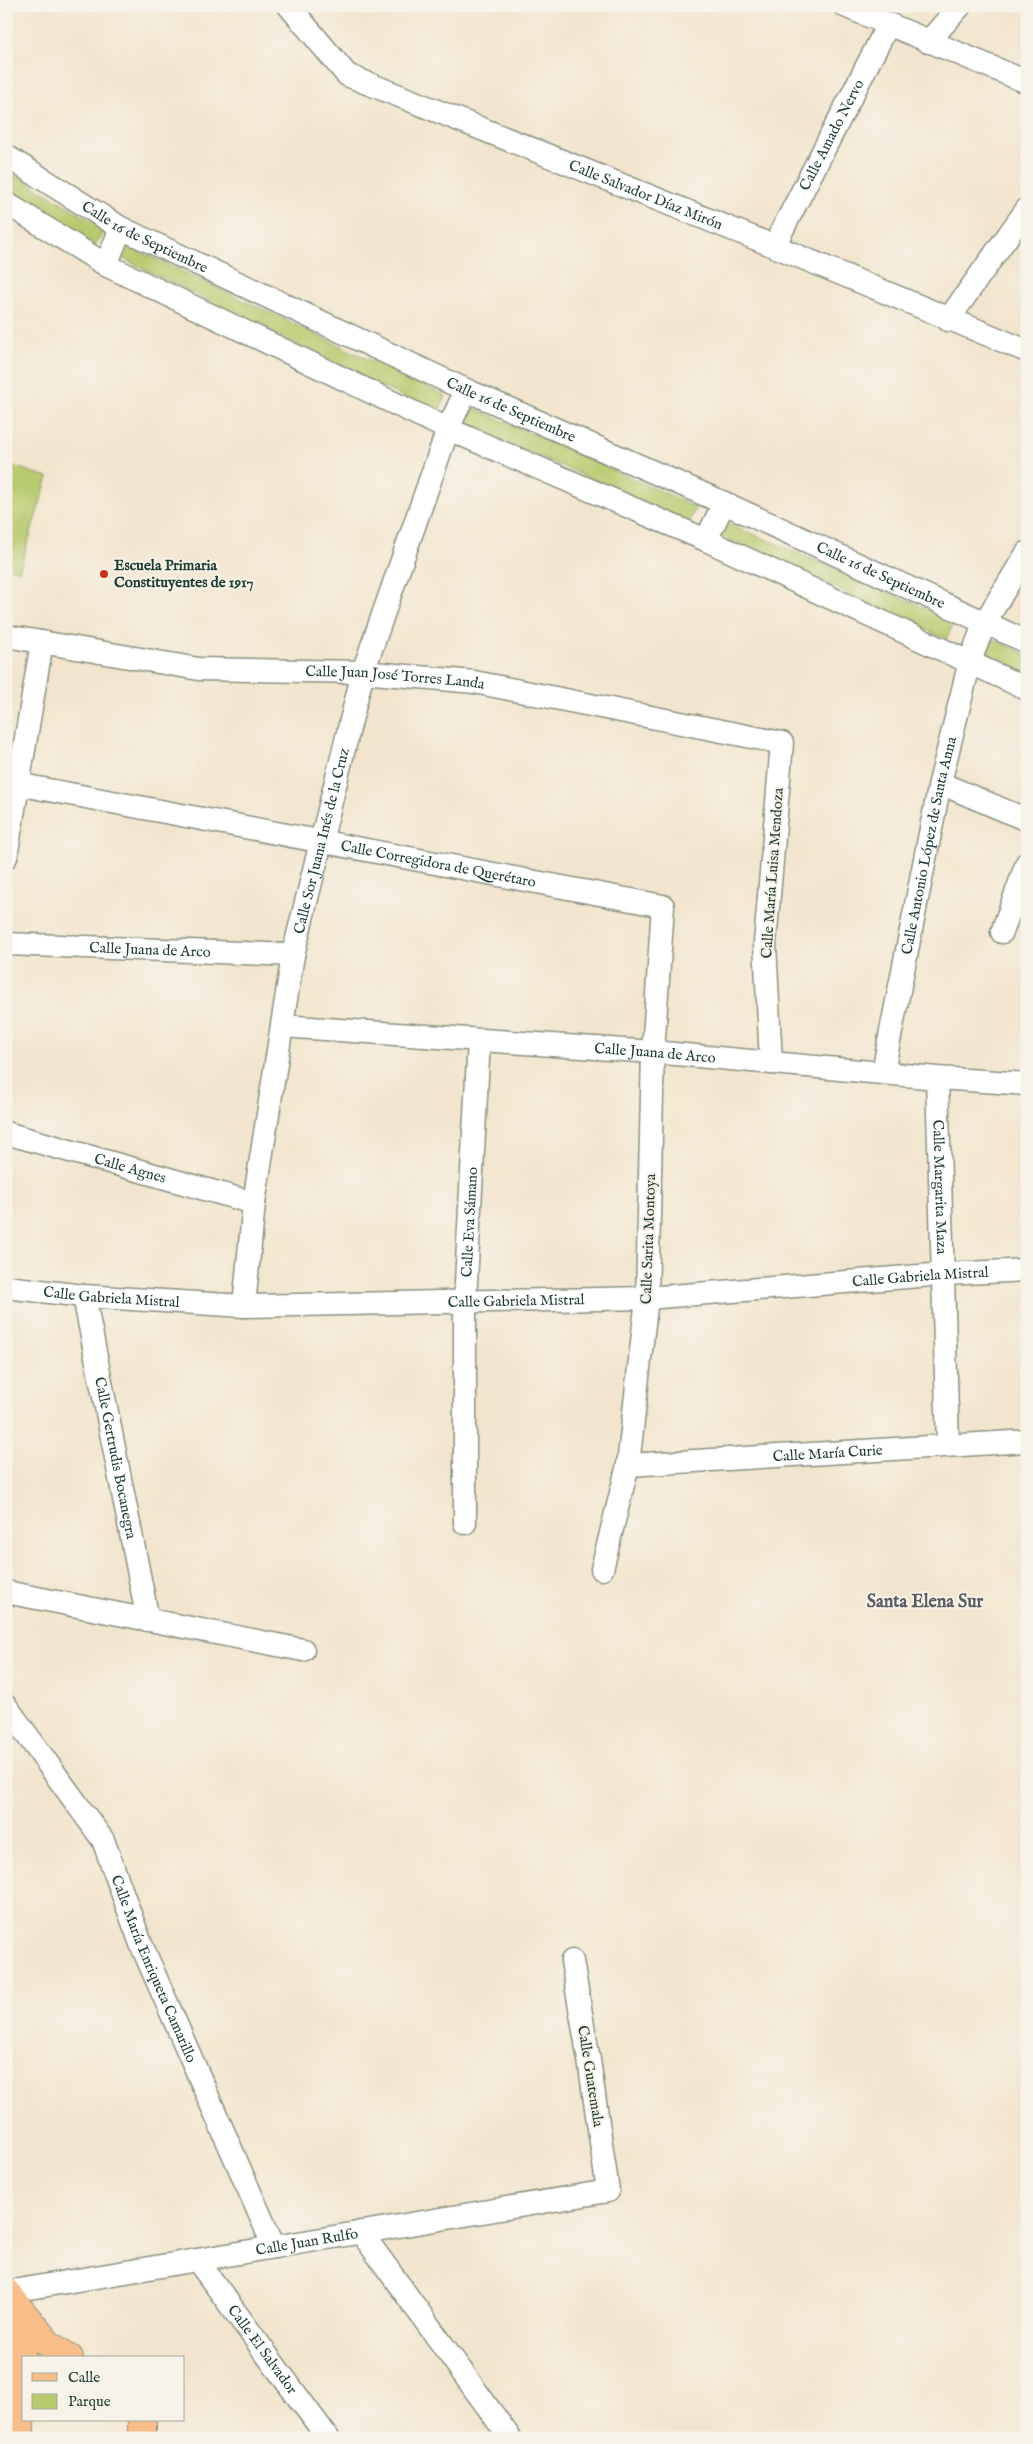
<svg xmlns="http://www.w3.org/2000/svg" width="1033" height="2444" viewBox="0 0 1033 2444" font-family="'IM FELL English',serif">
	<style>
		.green { fill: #b8ca6e; stroke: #6c8451 }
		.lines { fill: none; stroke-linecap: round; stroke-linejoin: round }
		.minor-casing { stroke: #899180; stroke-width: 25 }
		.major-casing { stroke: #899180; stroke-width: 30 }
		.minor { stroke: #fff; stroke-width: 22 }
		.major { stroke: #f8bd89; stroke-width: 28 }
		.poi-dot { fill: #c8321e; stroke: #f7f3e8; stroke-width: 2 }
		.labels { text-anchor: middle; stroke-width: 4; stroke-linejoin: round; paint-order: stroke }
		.street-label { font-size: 15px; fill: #1f3d34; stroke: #f7f3e8 }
		.poi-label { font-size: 15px; font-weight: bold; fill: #1f3d34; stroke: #f7f3e8; text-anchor: start }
		.quarter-label { font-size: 18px; font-weight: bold; fill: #5a5c62; stroke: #f7f3e8 }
	</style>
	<rect width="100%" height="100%" fill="#f7f3e8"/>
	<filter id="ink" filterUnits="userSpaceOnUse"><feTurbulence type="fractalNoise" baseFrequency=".02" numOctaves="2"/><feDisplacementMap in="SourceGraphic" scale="10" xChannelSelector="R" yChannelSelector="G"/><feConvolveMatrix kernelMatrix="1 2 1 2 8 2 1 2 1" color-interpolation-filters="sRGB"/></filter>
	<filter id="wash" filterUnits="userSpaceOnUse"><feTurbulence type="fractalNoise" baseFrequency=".0096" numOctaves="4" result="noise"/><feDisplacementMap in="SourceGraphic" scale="20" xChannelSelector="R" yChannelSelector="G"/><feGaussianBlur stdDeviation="1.12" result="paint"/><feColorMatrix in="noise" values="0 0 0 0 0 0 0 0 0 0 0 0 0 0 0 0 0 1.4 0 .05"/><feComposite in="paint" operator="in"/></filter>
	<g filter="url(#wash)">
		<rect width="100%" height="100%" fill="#f3e5cd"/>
		<g class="green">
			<path d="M 6,169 L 105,229 L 95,246 L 6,193 Z"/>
			<path d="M 126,245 L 446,396 L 437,414 L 120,257 Z"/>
			<path d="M 467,405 L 696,507 L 689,522 L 461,422 Z"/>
			<path d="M 6,464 L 48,477 L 19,571 L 6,567 Z"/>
			<path d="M 723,521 L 955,621 L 946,639 L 717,534 Z"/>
			<path d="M 994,639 L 1027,655 L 1027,673 L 985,653 Z"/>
		</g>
	</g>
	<g filter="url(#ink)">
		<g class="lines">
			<g class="minor-casing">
				<g id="minor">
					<path id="s1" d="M 289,6 L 347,75 L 774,246 L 1027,351"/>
					<path d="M 845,6 L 1027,82"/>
					<path d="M 928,42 L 960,6"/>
					<path id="s2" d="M 6,156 L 121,228 L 466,390 L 724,503 L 1027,642"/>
					<path d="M 6,203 L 106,265 L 448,429 L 706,540 L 1027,689"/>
					<path id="s3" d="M 774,246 L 888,25"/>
					<path d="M 106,265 L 121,228"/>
					<path d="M 948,320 L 1027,209"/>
					<path d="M 706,540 L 724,503"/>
					<path id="s4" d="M 6,636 L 199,669 L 363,672 L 474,682 L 782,743 L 765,943 L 771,1063"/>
					<path id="s5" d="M 6,782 L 663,906 L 653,1052 L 647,1298 L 628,1465 L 602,1569"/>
					<path d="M 940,783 L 1027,820"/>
					<path d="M 6,857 L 42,642"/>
					<path d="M 1002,932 L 1027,863"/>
					<path id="s6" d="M 6,944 L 293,955"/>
					<path id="s7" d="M 282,1026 L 653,1052 L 937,1078 L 1027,1084"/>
					<path id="s8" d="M 883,1072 L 940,783 L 970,661 L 985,622 L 1027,553"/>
					<path id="s9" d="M 937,1078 L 948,1445"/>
					<path id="s10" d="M 6,1133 L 254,1203"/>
					<path id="s11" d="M 6,1287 L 84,1296 L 244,1306 L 647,1298 L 944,1274 L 1027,1270"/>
					<path id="s12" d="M 84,1296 L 148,1620"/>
					<path id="s13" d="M 244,1306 L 254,1203 L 293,955 L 363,672 L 448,429 L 466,390"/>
					<path id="s14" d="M 628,1465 L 1027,1441"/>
					<path id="s15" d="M 465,1523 L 465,1301 L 479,1040"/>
					<path d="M 6,1592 L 303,1650"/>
					<path id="s16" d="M 6,1706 L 103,1840 L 141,1944 L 274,2247"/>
					<path d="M 361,2232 L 510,2438"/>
					<path id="s17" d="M 197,2260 L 328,2438"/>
					<path id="s18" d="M 6,2292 L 608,2191 L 589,2060 L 572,1961"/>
				</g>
			</g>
			<g class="major-casing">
				<g id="major">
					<path d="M 6,2293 L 49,2345 L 69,2358"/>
					<path d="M 6,2331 C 10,2337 17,2344 20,2350 C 29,2372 18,2413 20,2438"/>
					<path d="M 142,2438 L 142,2420"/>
				</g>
			</g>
			<use href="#minor" class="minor"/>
			<use href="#major" class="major"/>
		</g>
	</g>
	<circle class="poi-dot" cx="104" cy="574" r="5"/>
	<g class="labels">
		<g class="street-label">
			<text dy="5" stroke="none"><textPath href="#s3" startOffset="125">Calle Amado Nervo</textPath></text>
			<text dy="5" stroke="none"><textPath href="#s1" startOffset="412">Calle Salvador Díaz Mirón</textPath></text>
			<text dy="5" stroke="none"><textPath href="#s2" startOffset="161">Calle 16 de Septiembre</textPath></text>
			<text dy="5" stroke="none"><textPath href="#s2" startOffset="566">Calle 16 de Septiembre</textPath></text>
			<text dy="5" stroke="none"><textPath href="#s2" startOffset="971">Calle 16 de Septiembre</textPath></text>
			<text dy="5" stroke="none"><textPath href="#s4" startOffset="392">Calle Juan José Torres Landa</textPath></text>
			<text dy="5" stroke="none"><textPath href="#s13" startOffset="472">Calle Sor Juana Inés de la Cruz</textPath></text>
			<text dy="5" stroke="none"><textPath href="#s8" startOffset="231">Calle Antonio López de Santa Anna</textPath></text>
			<text dy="5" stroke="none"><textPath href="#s5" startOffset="440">Calle Corregidora de Querétaro</textPath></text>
			<text transform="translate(772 873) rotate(-86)" y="5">Calle María Luisa Mendoza</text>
			<text dy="5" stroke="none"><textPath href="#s6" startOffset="144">Calle Juana de Arco</textPath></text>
			<text dy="5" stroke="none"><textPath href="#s7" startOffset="374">Calle Juana de Arco</textPath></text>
			<text dy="5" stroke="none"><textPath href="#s10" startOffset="129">Calle Agnes</textPath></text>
			<text dy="5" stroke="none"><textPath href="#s9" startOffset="109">Calle Margarita Maza</textPath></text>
			<text dy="5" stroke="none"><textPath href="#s15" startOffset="301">Calle Eva Sámano</textPath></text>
			<text transform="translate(648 1239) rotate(-88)" y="5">Calle Sarita Montoya</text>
			<text dy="5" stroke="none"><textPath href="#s11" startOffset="916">Calle Gabriela Mistral</textPath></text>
			<text dy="5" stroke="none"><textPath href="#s11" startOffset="106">Calle Gabriela Mistral</textPath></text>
			<text dy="5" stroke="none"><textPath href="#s11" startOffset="511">Calle Gabriela Mistral</textPath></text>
			<text dy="5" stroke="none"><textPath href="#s14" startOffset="200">Calle María Curie</textPath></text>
			<text dy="5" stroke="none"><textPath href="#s12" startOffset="165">Calle Gertrudis Bocanegra</textPath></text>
			<text dy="5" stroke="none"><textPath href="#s16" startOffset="304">Calle María Enriqueta Camarillo</textPath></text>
			<text transform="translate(591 2076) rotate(81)" y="5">Calle Guatemala</text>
			<text dy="5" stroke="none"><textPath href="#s18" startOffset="305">Calle Juan Rulfo</textPath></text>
			<text dy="5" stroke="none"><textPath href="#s17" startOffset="111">Calle El Salvador</textPath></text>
		</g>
		<g class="poi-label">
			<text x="114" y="570">Escuela Primaria<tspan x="114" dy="17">Constituyentes de 1917</tspan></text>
		</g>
		<g class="quarter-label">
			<text x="925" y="1607">Santa Elena Sur</text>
		</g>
	</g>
	<rect width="1033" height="2444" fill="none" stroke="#f7f3e8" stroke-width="25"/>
	<rect x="22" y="2356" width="162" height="65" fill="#f7f3e8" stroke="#a1aaa0"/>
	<rect x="32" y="2373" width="25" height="8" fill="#f8bd89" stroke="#a1aaa0"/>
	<text x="68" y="2382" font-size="15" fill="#1f3d34">Calle</text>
	<rect x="32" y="2394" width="25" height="15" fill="#b8ca6e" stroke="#a1aaa0"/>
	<text x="68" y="2406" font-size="15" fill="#1f3d34">Parque</text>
</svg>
